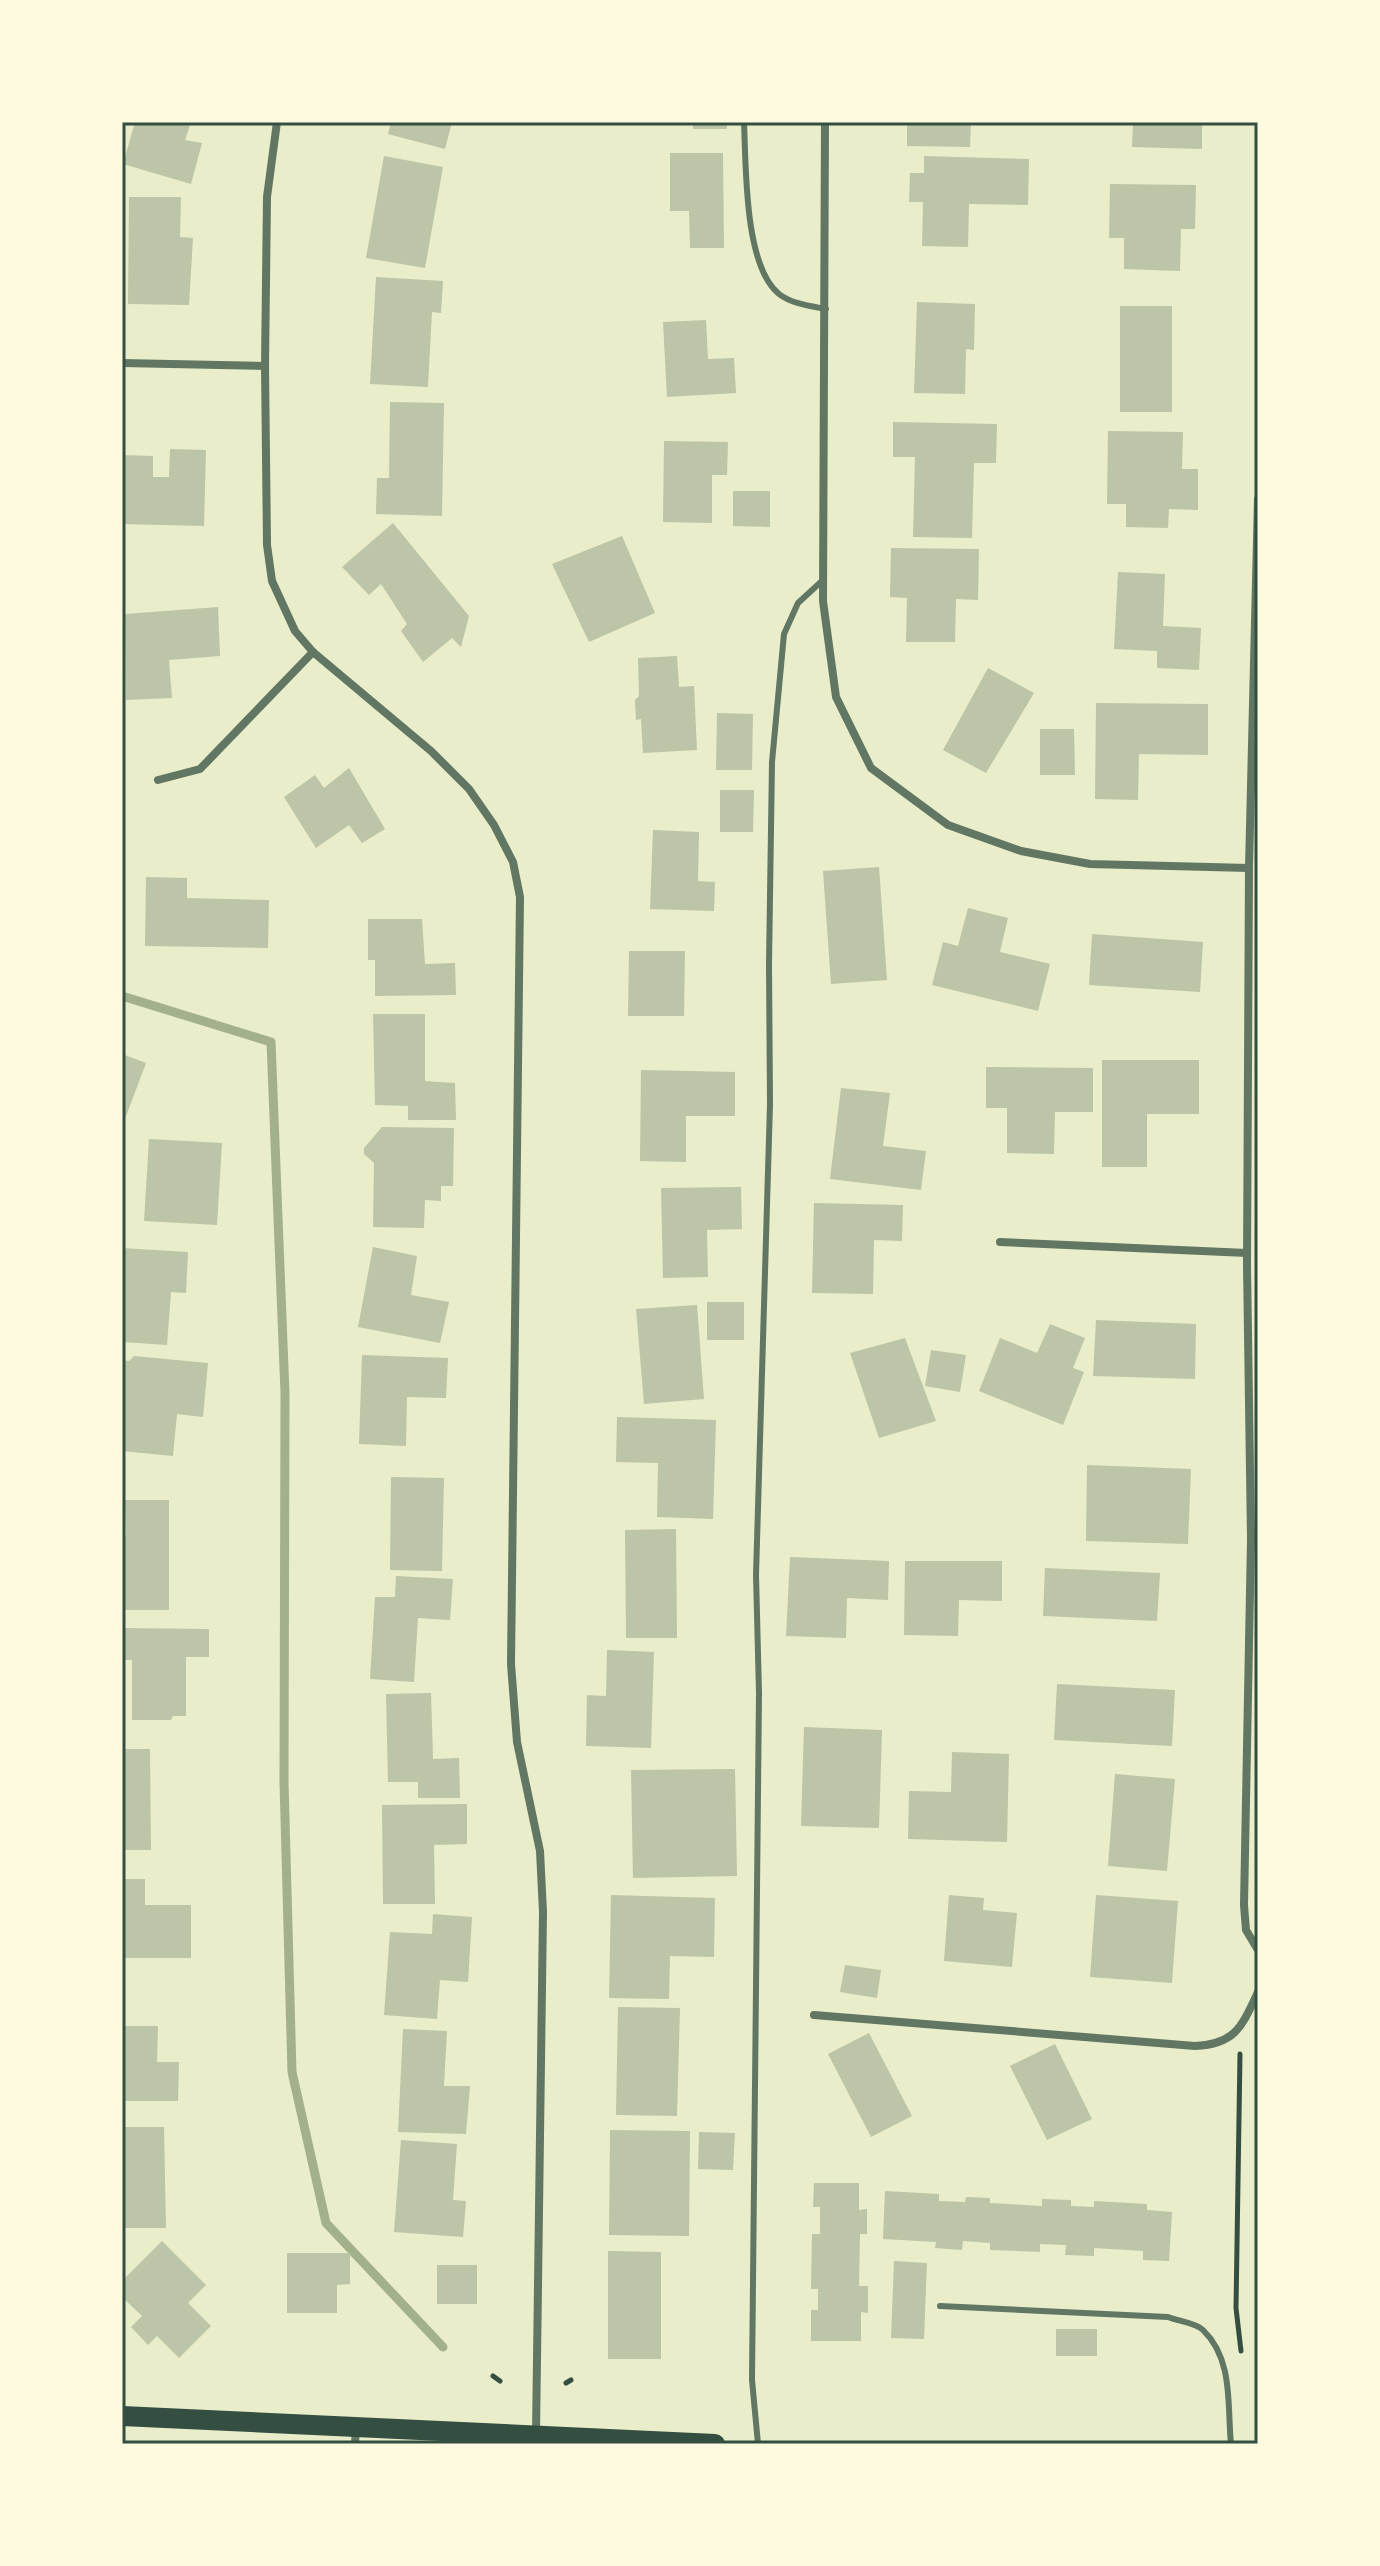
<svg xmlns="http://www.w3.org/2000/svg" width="1380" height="2566" viewBox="0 0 1380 2566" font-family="Poppins,sans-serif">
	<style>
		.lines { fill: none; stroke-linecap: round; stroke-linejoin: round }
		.stream { stroke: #a3b18a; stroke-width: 9 }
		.building { fill: #bcc5a7 }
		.path { stroke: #344e41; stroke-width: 5 }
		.service { stroke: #617663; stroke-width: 6 }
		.minor { stroke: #617663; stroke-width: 8 }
		.primary { stroke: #344e41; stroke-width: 20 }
		.neatline { fill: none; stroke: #344e41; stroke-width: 3 }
	</style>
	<rect width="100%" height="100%" fill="#e9edc9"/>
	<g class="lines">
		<path class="stream" d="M 122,996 L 271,1042 L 285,1393 L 284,1782 L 292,2072 L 326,2223 L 443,2347"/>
	</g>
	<g class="building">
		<path d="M 135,122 L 191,122 L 185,140 L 202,143 L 191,184 L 123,164 Z"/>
		<path d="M 391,122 L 452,122 L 445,149 L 388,134 Z"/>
		<rect x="693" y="122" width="34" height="7"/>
		<path d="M 907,122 L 971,122 L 970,147 L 907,146 Z"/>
		<path d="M 1133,122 L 1202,122 L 1202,149 L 1132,147 Z"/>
		<path d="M 670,153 L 723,153 L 724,248 L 690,248 L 689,211 L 670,211 Z"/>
		<path d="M 384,156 L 443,167 L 425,268 L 366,258 Z"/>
		<path d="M 924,156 L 1029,159 L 1028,205 L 969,204 L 968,247 L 922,246 L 923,202 L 909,202 L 910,173 L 924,173 Z"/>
		<path d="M 1110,184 L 1196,185 L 1195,229 L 1181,229 L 1180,271 L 1124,269 L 1124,238 L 1109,238 Z"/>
		<path d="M 129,197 L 181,197 L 180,237 L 193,238 L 189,305 L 128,304 Z"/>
		<path d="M 376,277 L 443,281 L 441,313 L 432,312 L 428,387 L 370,384 Z"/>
		<path d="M 917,302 L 975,304 L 974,350 L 966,349 L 965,394 L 914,393 Z"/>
		<rect x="1120" y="306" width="52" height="106"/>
		<path d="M 706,320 L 708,359 L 734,358 L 736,393 L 667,397 L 663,322 Z"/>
		<path d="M 390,402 L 444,403 L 442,516 L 376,514 L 377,478 L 389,478 Z"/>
		<path d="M 893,422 L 997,424 L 996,463 L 974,463 L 972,538 L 913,537 L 915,457 L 893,457 Z"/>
		<path d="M 1108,431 L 1183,432 L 1182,469 L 1198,469 L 1198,510 L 1169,509 L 1168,528 L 1126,527 L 1126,504 L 1107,504 Z"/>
		<path d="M 664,441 L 728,442 L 727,475 L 712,475 L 712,523 L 663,522 Z"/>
		<path d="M 170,449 L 206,450 L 204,526 L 122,524 L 122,455 L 153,456 L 153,477 L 169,477 Z"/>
		<path d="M 733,491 L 770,491 L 770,527 L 733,526 Z"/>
		<path d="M 393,523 L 469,616 L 461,647 L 452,638 L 423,662 L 401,631 L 407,624 L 381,584 L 369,595 L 342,567 Z"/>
		<path d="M 622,536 L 655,613 L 589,642 L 552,564 Z"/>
		<path d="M 891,548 L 979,549 L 978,600 L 956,599 L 955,642 L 906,642 L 907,598 L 890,597 Z"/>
		<path d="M 1118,572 L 1165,574 L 1163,626 L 1201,628 L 1199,670 L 1157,668 L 1157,651 L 1114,649 Z"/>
		<path d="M 218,607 L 220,656 L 169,660 L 172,698 L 126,700 L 125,614 Z"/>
		<path d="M 677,656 L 679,687 L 694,686 L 697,750 L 643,753 L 641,719 L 636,720 L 635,700 L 639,696 L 638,658 Z"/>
		<path d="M 988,668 L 1034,693 L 986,773 L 943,750 Z"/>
		<path d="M 1096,703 L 1208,704 L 1208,755 L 1139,754 L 1138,800 L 1095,799 Z"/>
		<path d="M 717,713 L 753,714 L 752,770 L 716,770 Z"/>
		<path d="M 1040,729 L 1074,729 L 1075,775 L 1040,775 Z"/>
		<path d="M 349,768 L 385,829 L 362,843 L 349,825 L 316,848 L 284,797 L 315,775 L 324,788 Z"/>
		<path d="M 720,790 L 754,790 L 753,832 L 720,832 Z"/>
		<path d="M 653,830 L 699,832 L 698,881 L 715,882 L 714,911 L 650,909 Z"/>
		<path d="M 879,867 L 887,980 L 831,984 L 823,871 Z"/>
		<path d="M 146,877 L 187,878 L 187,898 L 269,900 L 268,948 L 145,946 Z"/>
		<path d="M 968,908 L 1008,918 L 1000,952 L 1050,964 L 1038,1011 L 932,985 L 943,942 L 958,946 Z"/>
		<path d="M 368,919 L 422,919 L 425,964 L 455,963 L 456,995 L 375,996 L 375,960 L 368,960 Z"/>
		<path d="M 1092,934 L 1203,942 L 1200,992 L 1089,985 Z"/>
		<path d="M 629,951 L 685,951 L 684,1016 L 628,1016 Z"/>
		<path d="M 373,1014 L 425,1014 L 425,1081 L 455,1083 L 456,1120 L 408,1120 L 408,1106 L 375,1105 Z"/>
		<path d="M 122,1054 L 146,1063 L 125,1119 L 122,1118 Z"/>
		<path d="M 1102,1060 L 1199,1060 L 1199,1114 L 1147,1114 L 1147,1167 L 1102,1167 Z"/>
		<path d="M 986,1067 L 1093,1068 L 1093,1112 L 1055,1112 L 1054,1154 L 1007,1153 L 1007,1108 L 986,1108 Z"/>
		<path d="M 641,1070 L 735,1072 L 735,1116 L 686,1116 L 686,1162 L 640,1161 Z"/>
		<path d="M 841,1088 L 890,1093 L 883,1146 L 926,1151 L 921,1190 L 830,1179 Z"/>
		<path d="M 382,1127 L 454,1128 L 453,1186 L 441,1186 L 441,1201 L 425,1200 L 424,1228 L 373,1227 L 374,1163 L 364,1154 L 364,1148 Z"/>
		<path d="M 149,1139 L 222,1143 L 217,1225 L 144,1221 Z"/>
		<path d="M 741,1187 L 742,1229 L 707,1230 L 708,1277 L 663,1278 L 661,1188 Z"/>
		<path d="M 814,1203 L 903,1205 L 902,1241 L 874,1240 L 873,1294 L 812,1293 Z"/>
		<path d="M 373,1247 L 417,1256 L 411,1295 L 449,1302 L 440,1343 L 358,1327 Z"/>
		<path d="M 122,1248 L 188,1252 L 186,1293 L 171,1292 L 167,1345 L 122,1342 Z"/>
		<rect x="707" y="1302" width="37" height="38"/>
		<path d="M 697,1305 L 704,1399 L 644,1404 L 636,1309 Z"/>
		<path d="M 1096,1320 L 1196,1324 L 1195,1379 L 1093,1376 Z"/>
		<path d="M 1050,1324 L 1085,1338 L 1073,1368 L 1084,1372 L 1063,1425 L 979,1391 L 1000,1338 L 1037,1353 Z"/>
		<path d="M 905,1338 L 936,1421 L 879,1438 L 850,1353 Z"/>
		<path d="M 931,1350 L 966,1355 L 960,1392 L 925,1386 Z"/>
		<path d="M 362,1355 L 448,1358 L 446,1398 L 407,1397 L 406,1446 L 359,1444 Z"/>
		<path d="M 134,1356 L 208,1363 L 203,1417 L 177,1414 L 173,1456 L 122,1451 L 122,1360 L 129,1361 Z"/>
		<path d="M 617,1417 L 716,1420 L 713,1519 L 657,1517 L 658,1463 L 616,1462 Z"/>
		<path d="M 1087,1465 L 1191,1469 L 1188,1544 L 1086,1541 Z"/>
		<path d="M 391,1477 L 444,1478 L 442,1571 L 390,1570 Z"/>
		<path d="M 125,1500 L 169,1500 L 169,1610 L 122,1610 L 122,1536 L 126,1536 Z"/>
		<path d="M 676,1529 L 677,1638 L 626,1638 L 625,1530 Z"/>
		<path d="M 790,1557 L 889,1561 L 888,1600 L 847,1598 L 846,1638 L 786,1636 Z"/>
		<path d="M 905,1561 L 1002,1561 L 1002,1601 L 959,1600 L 958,1636 L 904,1635 Z"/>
		<path d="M 1045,1568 L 1160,1573 L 1157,1621 L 1043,1616 Z"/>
		<path d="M 396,1576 L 453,1579 L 450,1620 L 418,1618 L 414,1682 L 370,1679 L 375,1597 L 395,1597 Z"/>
		<path d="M 122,1628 L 209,1629 L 209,1657 L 186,1657 L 186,1716 L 173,1716 L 171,1720 L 132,1720 L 132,1660 L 122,1660 Z"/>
		<path d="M 607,1650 L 654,1652 L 651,1748 L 586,1746 L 587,1695 L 606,1696 Z"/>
		<path d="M 1057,1684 L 1175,1690 L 1172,1746 L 1054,1740 Z"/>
		<path d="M 431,1693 L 433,1759 L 459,1758 L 460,1798 L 418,1798 L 418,1782 L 388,1782 L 386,1694 Z"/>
		<path d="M 804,1727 L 882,1730 L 879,1828 L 801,1826 Z"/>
		<path d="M 122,1749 L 150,1749 L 151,1850 L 122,1850 Z"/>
		<path d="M 952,1752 L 1009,1754 L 1007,1842 L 908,1839 L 909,1791 L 951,1792 Z"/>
		<path d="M 735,1769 L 737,1876 L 633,1878 L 631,1770 Z"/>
		<path d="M 1115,1774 L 1175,1779 L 1167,1871 L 1108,1866 Z"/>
		<path d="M 467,1804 L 467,1844 L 434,1845 L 435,1904 L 383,1904 L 382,1805 Z"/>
		<path d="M 122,1879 L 145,1879 L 145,1905 L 191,1905 L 191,1958 L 122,1958 Z"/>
		<path d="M 611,1895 L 715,1898 L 714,1957 L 670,1956 L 669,1999 L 609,1998 Z"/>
		<path d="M 949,1895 L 984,1898 L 983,1910 L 1017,1913 L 1012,1967 L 944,1961 Z"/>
		<path d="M 1096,1895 L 1178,1901 L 1172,1983 L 1090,1977 Z"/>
		<path d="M 433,1914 L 472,1917 L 468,1982 L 440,1980 L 437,2019 L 384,2015 L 390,1932 L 432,1934 Z"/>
		<path d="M 845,1965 L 881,1970 L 877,1998 L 840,1992 Z"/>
		<path d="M 618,2007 L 680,2008 L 677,2116 L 616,2115 Z"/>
		<path d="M 122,2026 L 158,2026 L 157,2062 L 179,2062 L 178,2101 L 122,2101 Z"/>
		<path d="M 403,2029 L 447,2031 L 444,2086 L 470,2086 L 466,2134 L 398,2132 Z"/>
		<path d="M 869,2033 L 912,2116 L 871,2137 L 828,2054 Z"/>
		<path d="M 1055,2044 L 1092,2119 L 1047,2140 L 1010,2066 Z"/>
		<path d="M 122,2127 L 164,2127 L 166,2228 L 122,2228 Z"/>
		<path d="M 610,2130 L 690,2131 L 689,2236 L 609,2235 Z"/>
		<path d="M 699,2132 L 735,2133 L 733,2170 L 698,2169 Z"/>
		<path d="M 401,2140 L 457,2144 L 453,2200 L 466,2201 L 463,2237 L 394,2232 Z"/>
		<path d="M 814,2183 L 859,2183 L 859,2210 L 867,2209 L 867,2234 L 860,2234 L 859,2286 L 868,2286 L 868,2313 L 861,2312 L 861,2341 L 811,2341 L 811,2310 L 818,2310 L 818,2289 L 811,2289 L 812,2234 L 820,2234 L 820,2207 L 813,2207 Z"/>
		<path d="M 885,2191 L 939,2194 L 939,2201 L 965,2202 L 966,2197 L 990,2198 L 990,2203 L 1042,2206 L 1042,2199 L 1071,2200 L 1071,2206 L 1094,2207 L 1094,2201 L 1147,2204 L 1147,2210 L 1172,2212 L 1169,2261 L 1143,2260 L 1143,2251 L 1094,2248 L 1094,2256 L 1065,2255 L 1066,2245 L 1040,2244 L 1040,2252 L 990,2250 L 990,2243 L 963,2241 L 962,2250 L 935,2248 L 936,2242 L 883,2239 Z"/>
		<path d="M 162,2241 L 206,2285 L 188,2303 L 211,2326 L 179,2358 L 157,2336 L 148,2345 L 131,2327 L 142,2316 L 122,2297 L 122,2281 Z"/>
		<path d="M 608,2251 L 661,2252 L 661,2359 L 608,2359 Z"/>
		<path d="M 287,2253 L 350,2253 L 350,2284 L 337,2285 L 337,2313 L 287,2313 Z"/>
		<path d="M 894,2261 L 927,2263 L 924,2339 L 891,2338 Z"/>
		<rect x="437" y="2265" width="40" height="39"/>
		<rect x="1056" y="2329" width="41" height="27"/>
	</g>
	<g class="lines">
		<g class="path">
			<path d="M 1240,2054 L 1236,2308 L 1241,2351"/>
			<path d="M 493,2376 L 500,2381"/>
			<path d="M 566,2383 L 571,2380"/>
		</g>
		<g class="service">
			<path d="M 744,122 C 746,165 744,266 779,294 C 792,304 810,306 826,309"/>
			<path d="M 940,2306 L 1168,2317 C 1178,2321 1196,2323 1203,2330 C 1234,2360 1227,2406 1231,2444"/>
			<path d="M 758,2444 L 752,2380 L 759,1693 L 756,1575 L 770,1104 L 769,964 L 772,762 L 784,634 L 798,603 L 823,580"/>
		</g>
		<g class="minor">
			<path d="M 277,122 L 267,197 L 265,366 L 267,545 L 272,581 L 295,631 L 313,652 L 431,751 L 469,789 L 494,825 L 513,862 L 520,897 L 511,1664 L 517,1742 L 540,1851 L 543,1912 L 536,2434"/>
			<path d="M 825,122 L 823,601 L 836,697 L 871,768 L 948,825 L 1021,851 L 1090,864 L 1249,868"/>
			<path d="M 122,363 L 265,366"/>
			<path d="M 1258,499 L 1249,868 L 1247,1265 L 1251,1539 L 1244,1905 L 1246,1930 L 1258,1950"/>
			<path d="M 158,780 L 200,769 L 313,652"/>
			<path d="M 1000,1242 L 1247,1253"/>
			<path d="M 814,2015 L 1195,2046 C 1236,2044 1242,2026 1258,1992"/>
			<path d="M 355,2444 L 356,2428"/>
		</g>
		<path class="primary" d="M 122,2416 L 715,2444"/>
	</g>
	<rect width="1380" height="2566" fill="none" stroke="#fefae0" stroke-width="248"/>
	<rect x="124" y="124" width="1132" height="2318" class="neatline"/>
</svg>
